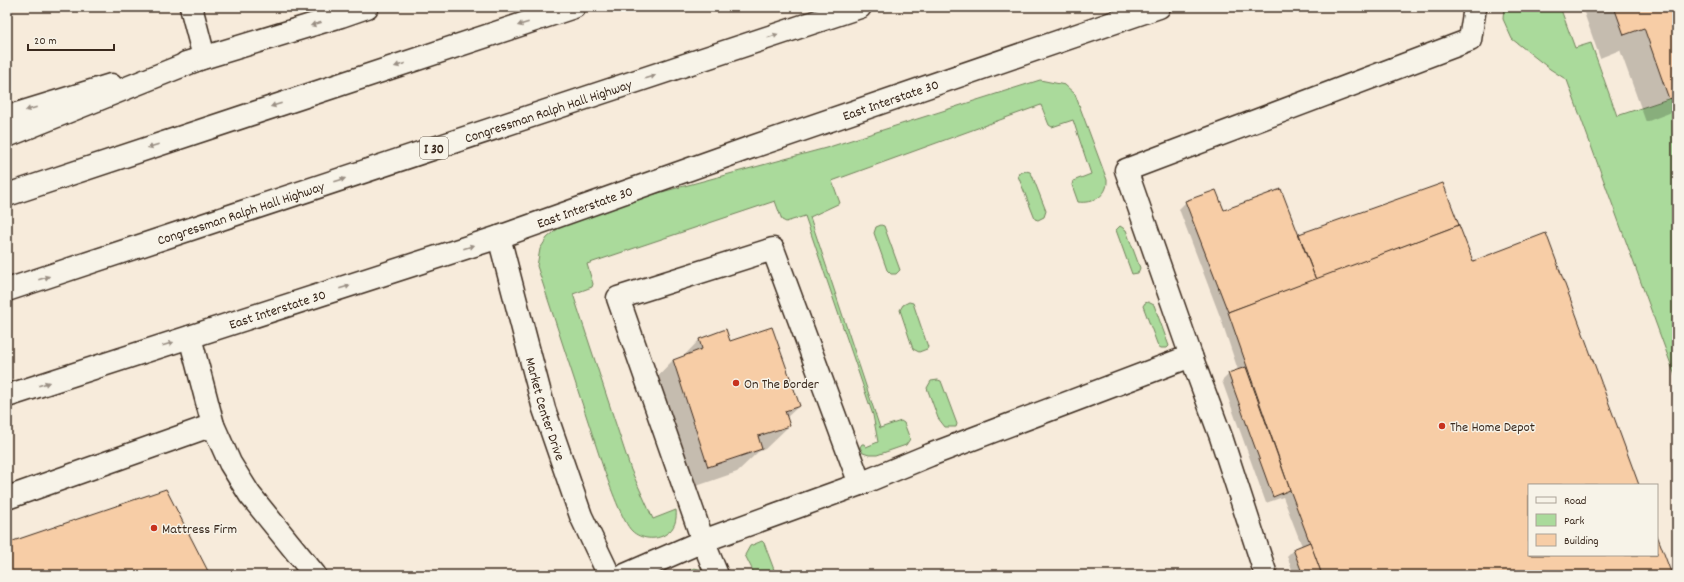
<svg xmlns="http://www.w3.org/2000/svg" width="1684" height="582" viewBox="0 0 1684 582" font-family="Dekko,sans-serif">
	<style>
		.green { fill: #aada9b; stroke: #72825c }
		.shadow { fill: #0003 }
		.building { fill: #f7cda6; stroke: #3b2a1e }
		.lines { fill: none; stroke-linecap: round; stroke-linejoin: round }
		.minor-casing { stroke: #3b2a1e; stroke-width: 25 }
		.major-casing { stroke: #3b2a1e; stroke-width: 25 }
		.highway-casing { stroke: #3b2a1e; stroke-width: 25 }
		.minor { stroke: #f7f3e8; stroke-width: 22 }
		.major { stroke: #f7f3e8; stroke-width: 22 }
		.highway { stroke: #f7f3e8; stroke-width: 22 }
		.oneway { fill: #998e83 }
		.poi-dot { fill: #c8321e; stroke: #f7f3e8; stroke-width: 1.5 }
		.labels { text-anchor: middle; stroke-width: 3; stroke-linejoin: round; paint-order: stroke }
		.shield { fill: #f7f3e8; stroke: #73665b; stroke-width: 1 }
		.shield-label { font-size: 13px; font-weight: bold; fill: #3b2a1e }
		.street-label { font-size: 14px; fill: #3b2a1e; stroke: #f7f3e8 }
		.poi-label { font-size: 14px; fill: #3b2a1e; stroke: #f7f3e8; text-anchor: start }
	</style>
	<rect width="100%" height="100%" fill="#f7ebdb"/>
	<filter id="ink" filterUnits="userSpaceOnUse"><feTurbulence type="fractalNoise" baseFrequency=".025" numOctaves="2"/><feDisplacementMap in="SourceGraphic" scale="8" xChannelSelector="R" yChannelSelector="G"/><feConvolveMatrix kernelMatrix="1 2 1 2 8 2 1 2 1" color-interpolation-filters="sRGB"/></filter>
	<g filter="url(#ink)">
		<g class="green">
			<path d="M 1504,7 L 1560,7 L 1575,48 L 1591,43 L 1617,116 L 1677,96 L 1677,381 L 1567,80 L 1550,69 L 1512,39 L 1503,19 Z"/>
			<path d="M 1040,80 L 1065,85 L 1075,94 L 1107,180 C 1108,196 1092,204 1078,202 L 1072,185 L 1073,181 L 1091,174 L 1073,120 L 1052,127 L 1049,125 L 1041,105 L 832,181 L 840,203 L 810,217 L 880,428 L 901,421 L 904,423 L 910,439 L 906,445 L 877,455 L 869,455 L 863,453 L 860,447 L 862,444 L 864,444 L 866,447 L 878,442 L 873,415 L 805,216 L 786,222 L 782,220 L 775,201 L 587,264 L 593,284 L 592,287 L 573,294 L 631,470 L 653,519 L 676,510 C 677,519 675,529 666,534 C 656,541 640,539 632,531 C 623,523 609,483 604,470 L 537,266 L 540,249 L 547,238 L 561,226 L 647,196 L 826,148 Z"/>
			<path d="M 1026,171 L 1030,172 L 1032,175 L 1046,211 L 1044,217 L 1038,220 L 1035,219 L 1018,176 L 1019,173 Z"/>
			<path d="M 881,225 L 884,226 L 900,270 L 896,274 L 891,274 L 887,270 L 874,233 L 876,227 Z"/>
			<path d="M 1120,226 L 1126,230 L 1140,268 L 1138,273 L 1132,274 L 1116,230 Z"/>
			<path d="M 909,302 L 913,303 L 928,347 L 927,349 L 919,352 L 913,349 L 900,310 L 903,305 Z"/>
			<path d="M 1148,302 L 1154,305 L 1169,346 L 1167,348 L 1161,348 L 1158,346 L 1143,306 L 1145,303 Z"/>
			<path d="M 938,380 L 941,381 L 957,424 L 956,427 L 945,427 L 938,418 L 927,388 L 931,381 Z"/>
			<path d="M 762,541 L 764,543 L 776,575 L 755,575 L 745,555 L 750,546 Z"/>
			<path d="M 694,568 L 704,570 L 708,575 L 679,575 Z"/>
		</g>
		<g class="shadow">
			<path d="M 1582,7 L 1677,7 L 1677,110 L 1646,122 L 1620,50 L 1600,58 Z"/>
			<path d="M 1442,184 L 1473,262 L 1638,485 L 1529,485 L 1529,555 L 1657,555 L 1657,537 L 1671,575 L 1294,575 L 1287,556 L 1294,549 L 1302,546 L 1283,497 L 1266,503 L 1222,381 L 1229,374 L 1238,370 L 1221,319 L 1179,209 L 1186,202 L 1223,211 L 1298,236 Z"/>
			<path d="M 700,339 L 729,342 L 799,406 L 786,418 L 789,426 L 765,449 L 758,452 L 737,472 L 685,490 L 650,384 L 673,360 L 682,358 Z"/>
		</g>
		<g class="building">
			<path d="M 1614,7 L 1677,7 L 1677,96 L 1669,99 L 1644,28 L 1624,35 Z"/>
			<path d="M 1443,183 L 1459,225 L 1316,280 L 1299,234 Z"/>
			<path d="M 1281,189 L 1316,280 L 1228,312 L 1185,201 L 1216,190 L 1224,210 Z"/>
			<path d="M 1459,225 L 1473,261 L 1546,233 L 1639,485 L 1529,485 L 1529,555 L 1657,555 L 1657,535 L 1672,575 L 1322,575 L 1290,490 L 1228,312 Z"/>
			<path d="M 772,327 L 800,406 L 785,411 L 790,426 L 758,436 L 762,449 L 708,467 L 673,360 L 702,349 L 699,339 L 726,329 L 730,341 Z"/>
			<path d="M 1246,367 L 1290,490 L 1273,497 L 1228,373 Z"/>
			<path d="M 166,489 L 210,575 L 7,575 L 7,543 Z"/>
			<path d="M 1310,542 L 1322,575 L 1303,575 L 1293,549 Z"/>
		</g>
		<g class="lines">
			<g class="minor-casing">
				<g id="minor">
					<path d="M 191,7 L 204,57"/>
					<path id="s1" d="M 499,237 L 544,409 L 581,516 L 609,575"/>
					<path d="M 190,337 L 213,425 L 230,463 L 250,495 L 315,575"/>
					<path d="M 1191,356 L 1221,437 L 1266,575"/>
					<path d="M 7,498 L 213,425"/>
					<path d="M 625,575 L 703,541 L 860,484 L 930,455 L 1191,356 L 1126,170 L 1470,40 L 1475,7"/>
					<path d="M 717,575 L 703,541 L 618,298 L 773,249 L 860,484"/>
				</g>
			</g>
			<g class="major-casing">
				<g id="major">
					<path d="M 186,63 L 341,16 L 367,7"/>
					<path d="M 7,117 L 111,85"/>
					<path id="s2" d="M 7,396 L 499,237 L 749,148 L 1159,7"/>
				</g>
			</g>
			<g class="highway-casing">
				<g id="highway">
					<path d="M 7,136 L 204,57"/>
					<path d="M 7,195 L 574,7"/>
					<path id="s3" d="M 7,290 L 860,7"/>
				</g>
			</g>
			<use href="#minor" class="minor"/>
			<use href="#major" class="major"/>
			<use href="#highway" class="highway"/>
		</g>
		<defs><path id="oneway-solid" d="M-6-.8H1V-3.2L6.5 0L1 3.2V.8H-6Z"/></defs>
		<g class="oneway">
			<use href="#oneway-solid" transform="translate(316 24) rotate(163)"/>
			<use href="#oneway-solid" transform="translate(523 24) rotate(162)"/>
			<use href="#oneway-solid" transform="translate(773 36) rotate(-18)"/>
			<use href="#oneway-solid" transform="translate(400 65) rotate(162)"/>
			<use href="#oneway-solid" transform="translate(650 77) rotate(-18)"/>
			<use href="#oneway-solid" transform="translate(276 105) rotate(162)"/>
			<use href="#oneway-solid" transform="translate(31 109) rotate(163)"/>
			<use href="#oneway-solid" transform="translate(153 146) rotate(162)"/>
			<use href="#oneway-solid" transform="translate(340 180) rotate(-18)"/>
			<use href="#oneway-solid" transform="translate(469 247) rotate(-18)"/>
			<use href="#oneway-solid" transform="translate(44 278) rotate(-18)"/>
			<use href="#oneway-solid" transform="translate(345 287) rotate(-18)"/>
			<use href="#oneway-solid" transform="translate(168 344) rotate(-18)"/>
			<use href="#oneway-solid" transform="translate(44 384) rotate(-18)"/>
		</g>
	</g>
	<g class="poi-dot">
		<circle cx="736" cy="383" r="4"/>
		<circle cx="1442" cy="426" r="4"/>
		<circle cx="154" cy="528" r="4"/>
	</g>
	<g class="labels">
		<rect class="shield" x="420" y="137" width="28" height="22" rx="3"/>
		<g class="shield-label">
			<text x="434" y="153">I 30</text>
		</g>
		<g class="street-label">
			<text dy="5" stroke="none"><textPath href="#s2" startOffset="932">East Interstate 30</textPath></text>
			<text dy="5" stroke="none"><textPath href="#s3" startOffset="570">Congressman Ralph Hall Highway</textPath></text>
			<text dy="5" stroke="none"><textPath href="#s2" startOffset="608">East Interstate 30</textPath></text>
			<text dy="5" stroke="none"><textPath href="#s3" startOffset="246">Congressman Ralph Hall Highway</textPath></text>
			<text dy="5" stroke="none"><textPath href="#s2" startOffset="284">East Interstate 30</textPath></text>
			<text dy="5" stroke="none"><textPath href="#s1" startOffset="178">Market Center Drive</textPath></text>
		</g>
		<g class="poi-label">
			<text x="744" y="388">On The Border</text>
			<text x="1450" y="431">The Home Depot</text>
			<text x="162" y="533">Mattress Firm</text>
		</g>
	</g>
	<rect width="1684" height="582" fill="none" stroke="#f7f3e8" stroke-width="24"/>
	<rect x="12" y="12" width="1660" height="558" fill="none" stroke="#3b2a1e" stroke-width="1.5" filter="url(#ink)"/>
	<rect x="1528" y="484" width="130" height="72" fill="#f7f3e8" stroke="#aca397"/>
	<rect x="1536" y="497" width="20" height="6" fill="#f7f3e8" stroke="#aca397"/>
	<text x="1564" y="504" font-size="12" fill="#3b2a1e">Road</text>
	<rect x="1536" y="514" width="20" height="12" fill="#aada9b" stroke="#aca397"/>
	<text x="1564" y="524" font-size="12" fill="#3b2a1e">Park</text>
	<rect x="1536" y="534" width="20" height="12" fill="#f7cda6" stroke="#aca397"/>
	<text x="1564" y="544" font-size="12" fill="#3b2a1e">Building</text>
	<path d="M28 44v6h86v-6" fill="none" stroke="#3b2a1e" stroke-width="2"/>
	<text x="34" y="44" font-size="12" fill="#3b2a1e" stroke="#f7f3e8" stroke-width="3" paint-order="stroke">20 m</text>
</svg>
